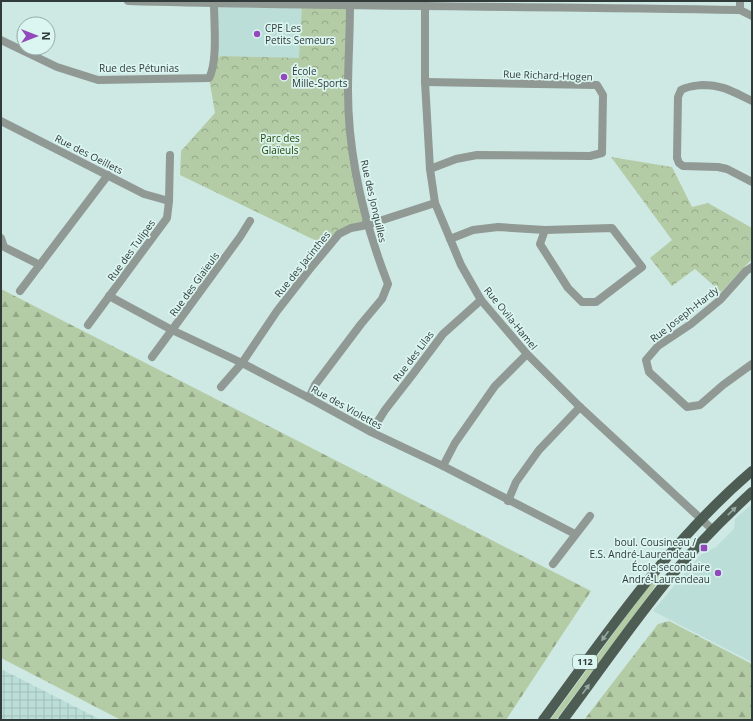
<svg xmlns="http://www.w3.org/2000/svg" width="753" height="721" viewBox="0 0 753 721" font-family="'Open Sans',sans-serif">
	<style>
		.built { fill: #bbded8 }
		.industrial { fill: url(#industrial-grid) }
		.grass { fill: #b4cca5 }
		.forest { fill: url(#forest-firs) }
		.park { fill: url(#park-crowns) }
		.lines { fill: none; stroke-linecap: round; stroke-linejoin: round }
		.minor { stroke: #909993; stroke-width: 8 }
		.major { stroke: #4e5d54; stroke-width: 10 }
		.oneway { fill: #94a9a2 }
		.poi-dot { fill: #9249bc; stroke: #dbf5f1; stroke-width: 1.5 }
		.labels { text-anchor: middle; stroke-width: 3.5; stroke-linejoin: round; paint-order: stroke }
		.shield { fill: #dbf5f1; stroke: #647371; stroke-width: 1 }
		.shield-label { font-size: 9px; font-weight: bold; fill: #313b3a }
		.poi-label { font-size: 10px; fill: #313b3a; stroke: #dbf5f1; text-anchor: start }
		.street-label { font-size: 10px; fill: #313b3a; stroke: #dbf5f1 }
		.park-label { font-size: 10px; fill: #244500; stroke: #dbf5f1 }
	</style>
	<defs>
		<pattern id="industrial-grid" width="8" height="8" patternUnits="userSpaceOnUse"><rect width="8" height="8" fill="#bbded8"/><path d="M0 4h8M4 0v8" fill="none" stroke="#a1bfba"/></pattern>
		<pattern id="forest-firs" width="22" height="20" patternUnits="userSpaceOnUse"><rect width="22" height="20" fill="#b4cca5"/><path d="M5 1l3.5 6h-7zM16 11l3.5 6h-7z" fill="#93a787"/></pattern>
		<pattern id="park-crowns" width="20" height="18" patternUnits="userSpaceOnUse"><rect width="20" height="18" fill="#b4cca5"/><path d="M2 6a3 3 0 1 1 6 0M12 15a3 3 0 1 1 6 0" fill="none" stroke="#93a787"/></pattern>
	</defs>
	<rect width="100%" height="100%" fill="#cee8e4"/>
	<g class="built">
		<path d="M 214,3 L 302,5 L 346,95 L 214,60 Z"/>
		<path d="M 752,504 L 752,662 L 653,611 L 700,555 L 716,547 L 734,529 L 735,519 Z"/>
	</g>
	<path class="industrial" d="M 1,669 L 101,720 L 1,720 Z"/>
	<path class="grass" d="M 658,575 L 660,577 L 652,591 L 556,720 L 550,720 L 630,611 Z"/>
	<g class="forest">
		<path d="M 1,289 L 591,591 L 506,720 L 121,720 L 1,658 Z"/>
		<path d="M 669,621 L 752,664 L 752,720 L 584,720 L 658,624 Z"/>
	</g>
	<g class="park">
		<path d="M 302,5 L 350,5 L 350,126 L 367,225 L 351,228 L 329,247 L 180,175 L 181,151 L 215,113 L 209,78 L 214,60 L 221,56 L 299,58 Z"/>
		<path d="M 611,157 L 672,167 L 692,207 L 708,203 L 752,228 L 752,259 L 721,292 L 695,269 L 672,286 L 650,258 L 672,240 Z"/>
	</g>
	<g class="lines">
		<g class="minor">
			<path d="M 128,1 C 332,7 536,6 740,10 L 752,16"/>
			<path d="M 425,1 L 425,82 L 430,169 L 435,203 L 461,265 L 481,300 L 527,354 L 580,407 L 713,530"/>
			<path d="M 740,10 L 740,1"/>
			<path d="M 1,40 L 57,67 L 98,80 L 209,78 C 218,62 214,23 214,3"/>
			<path d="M 425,82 L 597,85 L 603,95 L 602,153 L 590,156 L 477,155 L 456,159 L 430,169"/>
			<path d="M 752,101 C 733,92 724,85 702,85 C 693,86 688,86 681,90 L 678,97 L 677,158 L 679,163 L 683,166 L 718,167 L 727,169 L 752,182"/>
			<path d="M 1,121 L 144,194 L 169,201"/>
			<path d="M 1,238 L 4,247 L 40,265"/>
			<path d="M 450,239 L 473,230 L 498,227 L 545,230 L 612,228 L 642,267 L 596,302 L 582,302 L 568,288 L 540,244 L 545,230"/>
			<path d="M 752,267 L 746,271 L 720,300 L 691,324 L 658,346 L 646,360 L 649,372 L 687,407 L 700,405 L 723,385 L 752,364"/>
			<path d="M 20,291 L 108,175"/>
			<path d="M 109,296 L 172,330 L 242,363 L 309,398 L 371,432 L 443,466 L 575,534"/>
			<path d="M 88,325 L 167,218 L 169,201 L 170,155"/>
			<path d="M 152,357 L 172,330 L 240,237 L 250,221"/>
			<path d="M 221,387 L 242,363 L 277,311 L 309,270 L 339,234 L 351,228 L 367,225 L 435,203"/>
			<path d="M 309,398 L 315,385 L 361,324 L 382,299 L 388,284 C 364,222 348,158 348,91 C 348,62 350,34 350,5"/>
			<path d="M 371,432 L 385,410 L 413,374 L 443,334 L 481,300"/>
			<path d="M 443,466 L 455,443 L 495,386 L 527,354"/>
			<path d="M 508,501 L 516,482 L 539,450 L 580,407"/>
			<path d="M 553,564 L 590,516"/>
		</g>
		<g class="major">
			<path d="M 543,720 C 608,632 668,543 752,471"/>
			<path d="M 563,720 C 599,672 633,622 671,576 C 696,546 723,519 752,492"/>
		</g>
	</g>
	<defs><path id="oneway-solid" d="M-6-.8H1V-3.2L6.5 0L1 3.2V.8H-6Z"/></defs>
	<g class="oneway">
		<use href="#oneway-solid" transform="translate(732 511) rotate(-44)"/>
		<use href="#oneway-solid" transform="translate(605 636) rotate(126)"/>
		<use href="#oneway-solid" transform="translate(586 689) rotate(-54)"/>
	</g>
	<g class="poi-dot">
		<circle cx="257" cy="34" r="4"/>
		<circle cx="284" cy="77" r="4"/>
		<rect x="700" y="544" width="8" height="8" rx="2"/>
		<circle cx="718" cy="573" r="4"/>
	</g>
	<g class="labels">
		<rect class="shield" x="573" y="655" width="24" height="14" rx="3"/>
		<g class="shield-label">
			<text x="585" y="665">112</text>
		</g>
		<g class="poi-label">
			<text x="265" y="32">CPE Les<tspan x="265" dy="12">Petits Semeurs</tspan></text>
			<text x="292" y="75">École<tspan x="292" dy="12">Mille-Sports</tspan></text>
			<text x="696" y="546" text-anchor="end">boul. Cousineau /<tspan x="696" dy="12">E.S. André-Laurendeau</tspan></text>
			<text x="710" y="571" text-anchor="end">École secondaire<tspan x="710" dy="12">André-Laurendeau</tspan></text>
		</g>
		<g class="street-label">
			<text x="139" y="72">Rue des Pétunias</text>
			<text transform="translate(548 75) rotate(2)" y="4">Rue Richard-Hogen</text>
			<text transform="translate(89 154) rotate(27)" y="4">Rue des Oeillets</text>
			<text transform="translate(374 201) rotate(77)" y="4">Rue des Jonquilles</text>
			<text transform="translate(131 250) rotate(-54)" y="4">Rue des Tulipes</text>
			<text transform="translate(302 264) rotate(-51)" y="4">Rue des Jacinthes</text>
			<text transform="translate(194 284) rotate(-54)" y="4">Rue des Glaïeuls</text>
			<text transform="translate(684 314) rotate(-38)" y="4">Rue Joseph-Hardy</text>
			<text transform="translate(511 318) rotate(51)" y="4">Rue Ovila-Hamel</text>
			<text transform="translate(413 356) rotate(-53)" y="4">Rue des Lilas</text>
			<text transform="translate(347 407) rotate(29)" y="4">Rue des Violettes</text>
		</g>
		<g class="park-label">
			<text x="280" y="142">Parc des<tspan x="280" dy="12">Glaïeuls</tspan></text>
		</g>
	</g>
	<rect width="753" height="721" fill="none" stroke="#313b3a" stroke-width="4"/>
	<g transform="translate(36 36) rotate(90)"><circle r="19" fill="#dbf5f1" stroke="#97aba8"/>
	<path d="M0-3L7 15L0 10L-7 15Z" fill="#9249bc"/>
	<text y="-6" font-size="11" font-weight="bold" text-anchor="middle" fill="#313b3a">N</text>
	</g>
</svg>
